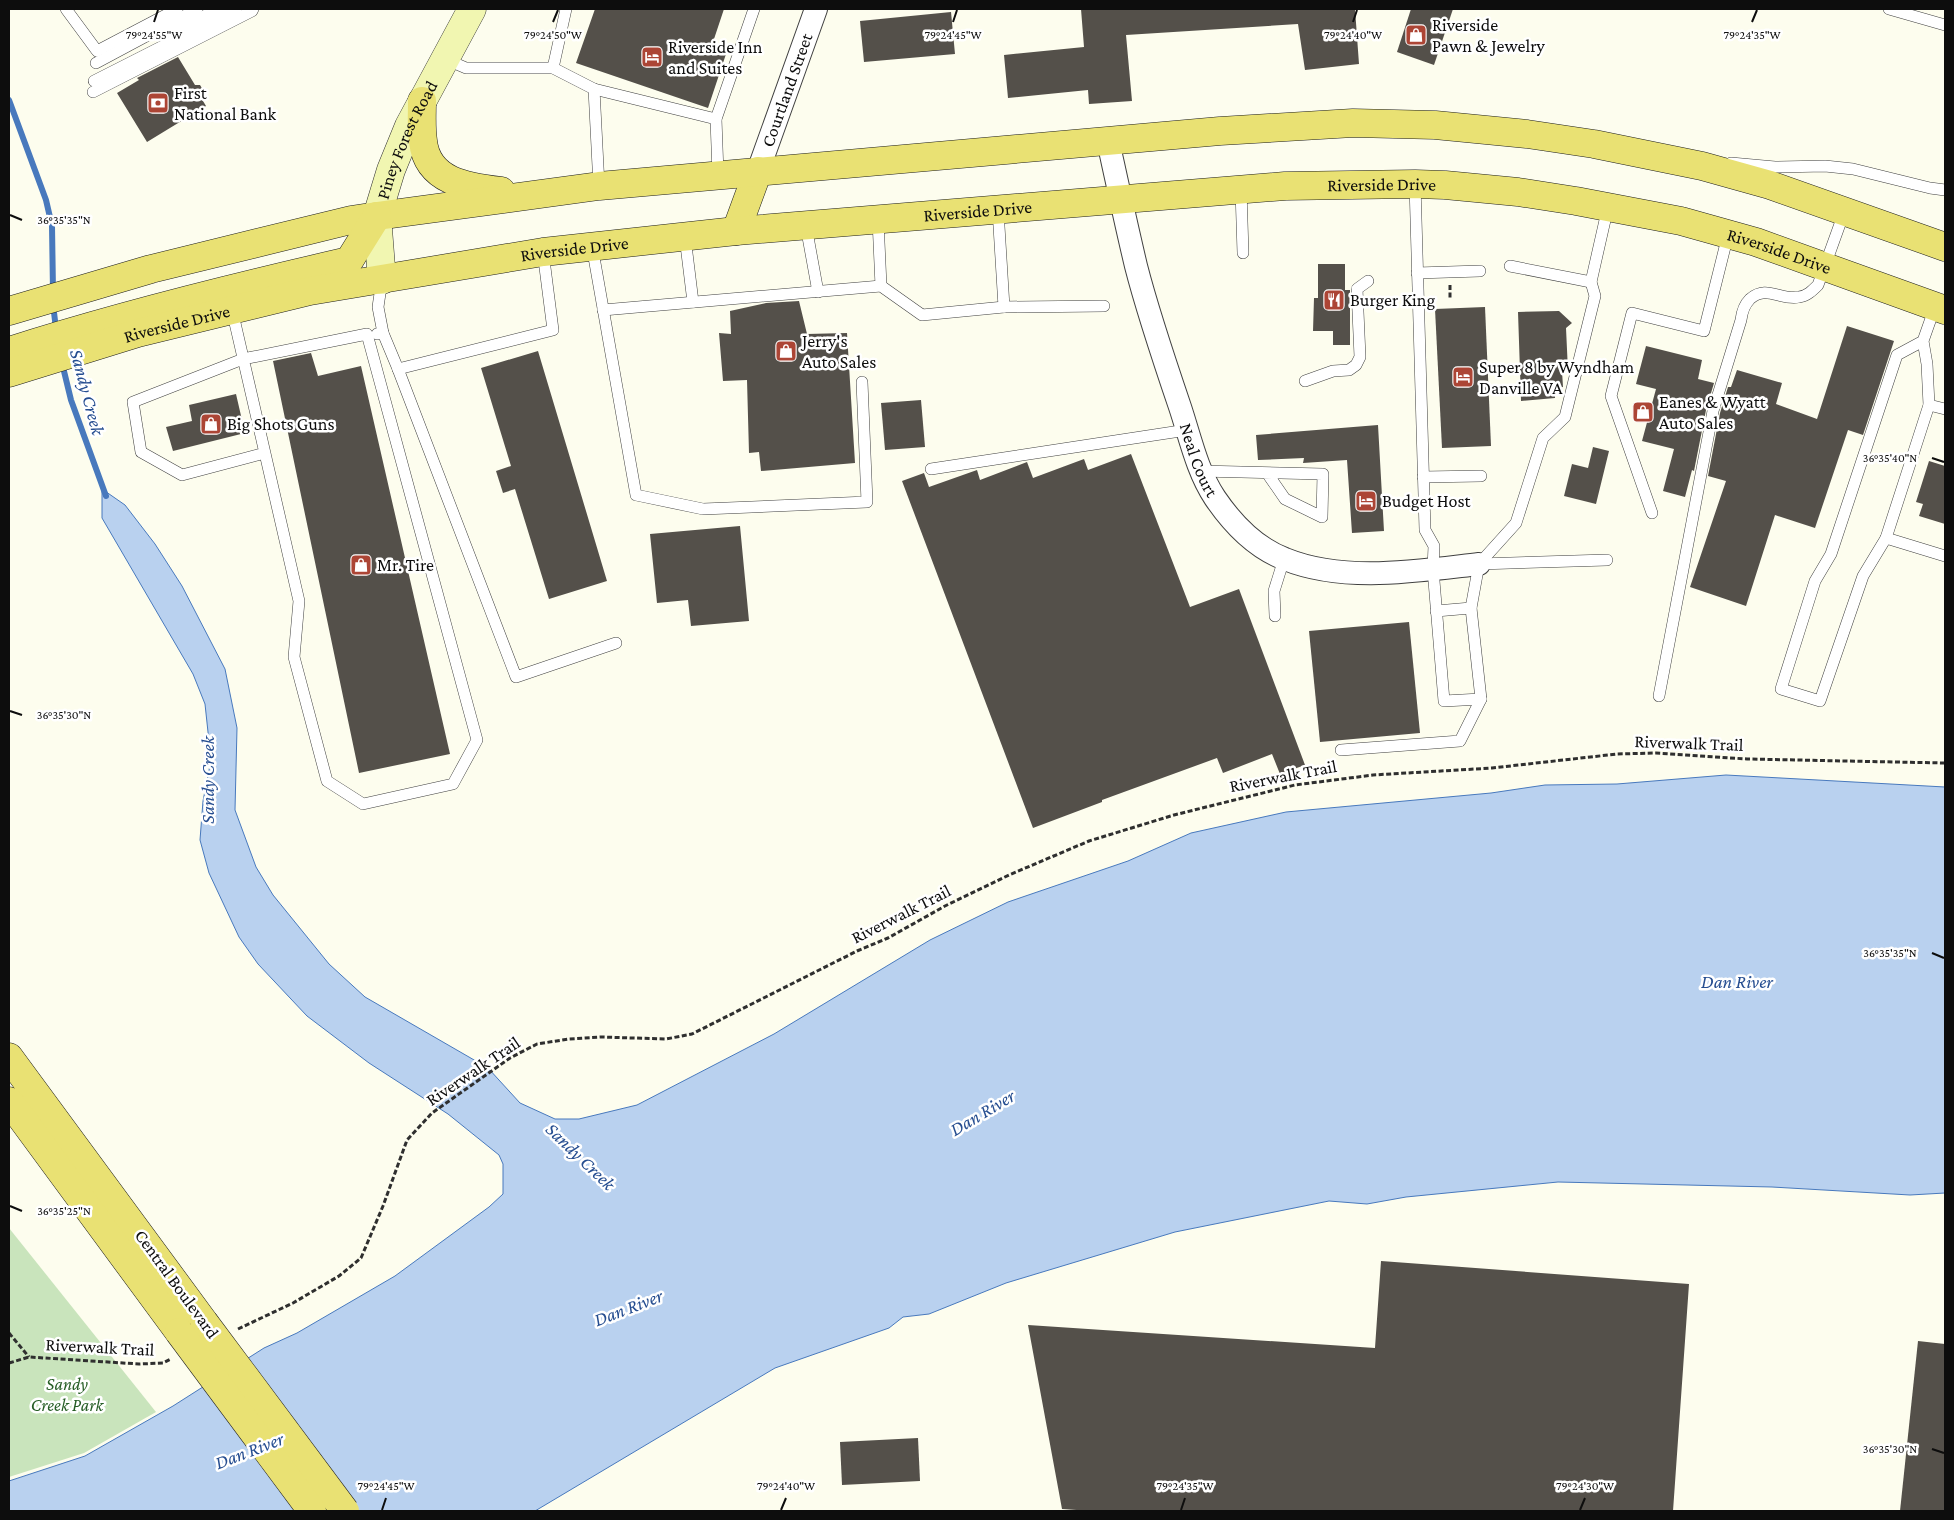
<svg xmlns="http://www.w3.org/2000/svg" width="1954" height="1520" viewBox="0 0 1954 1520" font-family="'Crimson Pro',serif">
	<style>
		.green { fill: #c9e4bc }
		.water { fill: #b9d1ef; stroke: #4879bd }
		.lines { fill: none; stroke-linecap: round; stroke-linejoin: round }
		.stream { stroke: #4879bd; stroke-width: 6 }
		.building { fill: #54504a }
		.lane-casing { stroke: #404040; stroke-width: 12 }
		.street-casing { stroke: #404040; stroke-width: 24 }
		.secondary-casing { stroke: #2f2f2f; stroke-width: 29 }
		.primary-casing { stroke: #1e1e1e; stroke-width: 29 }
		.path { stroke: #2f2f2f; stroke-width: 3; stroke-dasharray: 5 2.5; stroke-linecap: butt }
		.lane { stroke: #fff; stroke-width: 11 }
		.street { stroke: #fff; stroke-width: 22 }
		.secondary { stroke: #f1f6b1; stroke-width: 28 }
		.primary { stroke: #e9e173; stroke-width: 28 }
		.primary-bridge-casing { stroke: #1e1e1e; stroke-width: 29; stroke-linecap: butt }
		.primary-bridge { stroke: #e9e173; stroke-width: 28 }
		.ticks { fill: none; stroke: #0d0d0d; stroke-width: 2 }
		.labels { text-anchor: middle; stroke-width: 5; stroke-linejoin: round; paint-order: stroke }
		.poi-label { font-size: 18px; fill: #0d0d0d; stroke: #fff; text-anchor: start }
		.street-label { font-size: 18px; fill: #0d0d0d; stroke: #fff }
		.park-label { font-size: 18px; font-style: italic; fill: #265d25; stroke: #fff }
		.water-label { font-size: 19px; font-style: italic; fill: #254d90; stroke: #fff }
		.ticks-label { font-size: 12px; text-anchor: middle; fill: #0d0d0d; stroke: #fff; stroke-width: 5; stroke-linejoin: round; paint-order: stroke }
	</style>
	<rect width="100%" height="100%" fill="#fdfdee"/>
	<path class="green" d="M 9,1228 L 156,1412 L 84,1453 L 9,1477 Z"/>
	<path class="water" d="M 102,489 L 125,505 L 155,544 L 182,586 L 225,669 L 237,728 L 235,810 L 256,867 L 273,895 L 329,964 L 365,997 L 488,1068 L 520,1103 L 555,1119 L 579,1119 L 637,1105 L 774,1034 L 930,940 L 1008,902 L 1128,861 L 1191,833 L 1286,812 L 1491,793 L 1545,785 L 1617,784 L 1726,775 L 1945,787 L 1945,1193 L 1910,1195 L 1772,1187 L 1558,1182 L 1406,1197 L 1367,1204 L 1329,1201 L 1175,1232 L 1006,1283 L 929,1314 L 903,1317 L 889,1328 L 775,1368 L 535,1511 L 9,1511 L 9,1481 L 85,1456 L 173,1406 L 264,1348 L 297,1333 L 395,1276 L 489,1207 L 503,1194 L 503,1164 L 499,1155 L 448,1114 L 369,1063 L 307,1016 L 258,964 L 239,937 L 209,873 L 200,840 L 203,801 L 211,760 L 205,704 L 193,674 L 102,518 Z"/>
	<g class="lines">
		<g class="stream">
			<path d="M 9,100 L 46,200 L 52,226 L 53,291"/>
			<path d="M 53,304 L 56,329"/>
			<path d="M 62,363 L 71,400 L 106,496"/>
		</g>
	</g>
	<g class="building">
		<path d="M 595,9 L 724,9 L 712,45 L 727,51 L 708,108 L 576,63 Z"/>
		<path d="M 1081,9 L 1355,9 L 1359,64 L 1305,70 L 1298,24 L 1126,35 L 1132,101 L 1089,104 L 1088,90 L 1008,98 L 1004,55 L 1084,47 Z"/>
		<path d="M 1411,9 L 1453,9 L 1434,65 L 1397,52 Z"/>
		<path d="M 951,12 L 955,54 L 864,62 L 860,21 Z"/>
		<path d="M 178,57 L 195,85 L 200,85 L 206,95 L 203,101 L 206,106 L 147,142 L 117,93 L 139,80 L 137,78 Z"/>
		<path d="M 1318,264 L 1345,264 L 1345,290 L 1350,290 L 1350,345 L 1333,345 L 1333,331 L 1313,331 L 1314,298 L 1318,298 Z"/>
		<path d="M 799,301 L 807,334 L 847,333 L 855,463 L 761,471 L 759,452 L 749,453 L 747,380 L 723,381 L 719,333 L 731,334 L 730,311 L 766,303 Z"/>
		<path d="M 1485,307 L 1491,446 L 1442,448 L 1435,309 Z"/>
		<path d="M 1559,311 L 1572,323 L 1566,328 L 1568,371 L 1562,371 L 1563,387 L 1555,388 L 1555,398 L 1521,401 L 1518,312 Z"/>
		<path d="M 1847,326 L 1894,341 L 1863,435 L 1848,430 L 1815,528 L 1775,515 L 1746,606 L 1690,587 L 1726,481 L 1708,476 L 1720,413 L 1728,387 L 1731,387 L 1737,370 L 1782,383 L 1776,404 L 1817,419 Z"/>
		<path d="M 1646,346 L 1702,360 L 1698,379 L 1714,383 L 1706,410 L 1694,471 L 1692,470 L 1685,497 L 1663,491 L 1674,449 L 1642,441 L 1656,389 L 1636,384 Z"/>
		<path d="M 538,351 L 607,581 L 549,599 L 515,489 L 503,493 L 496,471 L 511,466 L 481,368 Z"/>
		<path d="M 311,353 L 318,376 L 361,366 L 450,754 L 359,773 L 273,361 Z"/>
		<path d="M 236,394 L 245,433 L 173,451 L 166,427 L 192,421 L 189,405 Z"/>
		<path d="M 921,400 L 925,447 L 885,450 L 881,403 Z"/>
		<path d="M 1378,425 L 1384,531 L 1352,533 L 1347,460 L 1303,463 L 1304,458 L 1258,460 L 1256,435 Z"/>
		<path d="M 1593,447 L 1609,451 L 1596,504 L 1564,496 L 1572,464 L 1588,468 Z"/>
		<path d="M 1131,454 L 1190,607 L 1239,589 L 1305,765 L 1280,774 L 1272,754 L 1223,773 L 1217,758 L 1102,800 L 1102,802 L 1033,828 L 902,481 L 924,473 L 929,487 L 977,470 L 980,480 L 1027,462 L 1033,478 L 1084,459 L 1088,470 Z"/>
		<path d="M 1929,461 L 1945,466 L 1945,524 L 1919,516 L 1923,504 L 1916,502 Z"/>
		<path d="M 740,526 L 749,621 L 691,626 L 688,600 L 657,603 L 650,534 Z"/>
		<path d="M 1409,622 L 1420,733 L 1320,742 L 1309,631 Z"/>
		<path d="M 1381,1261 L 1689,1284 L 1673,1511 L 1091,1511 L 1062,1509 L 1028,1325 L 1375,1348 Z"/>
		<path d="M 1918,1341 L 1945,1344 L 1945,1511 L 1900,1511 Z"/>
		<path d="M 918,1438 L 920,1481 L 842,1485 L 840,1442 Z"/>
	</g>
	<g class="lines">
		<g class="lane-casing">
			<g id="lane">
				<path d="M 66,9 L 97,51 L 177,9"/>
				<path d="M 1889,9 L 1945,25"/>
				<path d="M 172,33 L 217,9"/>
				<path d="M 445,59 L 466,68 L 553,68 L 594,89 L 599,186"/>
				<path d="M 96,63 L 197,9"/>
				<path d="M 553,68 L 566,9"/>
				<path d="M 94,81 L 236,9"/>
				<path d="M 594,89 L 716,119"/>
				<path d="M 93,92 L 252,11 L 253,9"/>
				<path d="M 1731,163 L 1775,167 L 1825,166 L 1853,169 L 1930,188 L 1945,190"/>
				<path d="M 718,174 L 716,119 L 754,9"/>
				<path d="M 1415,184 L 1425,530 L 1434,546 L 1433,569 L 1444,701 L 1481,699"/>
				<path d="M 1241,190 L 1243,253"/>
				<path d="M 998,210 L 1004,307"/>
				<path d="M 878,220 L 881,286"/>
				<path d="M 806,226 L 818,292"/>
				<path d="M 685,237 L 693,302"/>
				<path d="M 592,246 L 636,495 L 703,509 L 867,502 L 862,382"/>
				<path d="M 1510,266 L 1591,282"/>
				<path d="M 1417,273 L 1480,271"/>
				<path d="M 232,310 L 299,601 L 294,657 L 327,781 L 363,804 L 453,784 L 477,740 L 367,334 L 243,359 L 133,402 L 141,452 L 182,475 L 265,453"/>
				<path d="M 603,310 L 881,286 L 922,315 L 1004,307 L 1104,306"/>
				<path d="M 383,333 L 398,369 L 553,330 L 543,252"/>
				<path d="M 377,334 L 383,333 L 378,307 L 382,280"/>
				<path d="M 1923,341 L 1927,364 L 1929,405 L 1886,538 L 1863,576 L 1820,701 L 1781,689 L 1815,581 L 1831,554 L 1897,355 L 1923,341 L 1935,307"/>
				<path d="M 398,369 L 516,677 L 616,643"/>
				<path d="M 1305,381 L 1333,371 L 1349,370 L 1356,365 L 1360,357 L 1357,289 L 1368,281"/>
				<path d="M 1929,405 L 1945,409"/>
				<path d="M 931,469 L 1187,430"/>
				<path d="M 1200,471 L 1323,474 L 1322,517 L 1285,499 L 1267,473"/>
				<path d="M 1423,477 L 1481,476"/>
				<path d="M 1652,513 L 1611,396 L 1632,313 L 1704,331 L 1728,235"/>
				<path d="M 1886,538 L 1945,556"/>
				<path d="M 1479,564 L 1607,560"/>
				<path d="M 1436,611 L 1471,608"/>
				<path d="M 1275,616 L 1274,591 L 1284,559"/>
				<path d="M 1659,696 L 1713,411 L 1741,320 C 1742,311 1744,305 1750,299 C 1767,284 1780,301 1799,297 C 1807,296 1812,291 1818,285 L 1845,210"/>
				<path d="M 1341,750 L 1460,741 L 1481,699 L 1471,608 L 1479,564 L 1516,523 L 1543,438 L 1565,417 L 1595,296 L 1591,282 L 1608,207"/>
			</g>
		</g>
		<g class="street-casing">
			<g id="street">
				<path id="s1" d="M 1108,141 C 1117,182 1126,224 1136,266 C 1148,313 1164,360 1180,407 C 1190,437 1197,471 1215,498 C 1232,523 1256,548 1285,559 C 1344,583 1417,571 1479,564"/>
				<path id="s2" d="M 758,171 L 816,9"/>
			</g>
		</g>
		<g class="secondary-casing">
			<g id="secondary">
				<path id="s3" d="M 382,280 L 377,216 L 391,170 L 409,126 L 472,9"/>
			</g>
		</g>
		<g class="primary-casing">
			<g id="primary">
				<path d="M 422,101 C 422,114 421,128 423,141 C 427,182 468,187 501,191"/>
				<path d="M 736,231 L 758,171"/>
				<path d="M 9,311 L 151,269 L 351,220 L 377,216 L 599,186 L 1220,131 L 1353,123 L 1435,125 L 1527,134 L 1594,144 L 1702,166 L 1770,185 L 1945,247"/>
				<path d="M 9,351 C 121,315 235,287 349,261 L 377,216"/>
				<path id="s4" d="M 9,373 L 138,333 L 310,291 L 543,252 L 736,231 L 1285,186 L 1415,184 L 1445,185 L 1518,192 L 1576,201 L 1681,221 L 1756,242 L 1945,310"/>
				<path d="M 9,1057 L 204,1322"/>
				<path d="M 9,1101 L 179,1332"/>
			</g>
		</g>
		<g class="path">
			<path d="M 1450,285 L 1450,298"/>
			<path d="M 238,1329 L 293,1303 L 339,1276 L 361,1258 L 383,1206 L 407,1140 L 432,1113 L 510,1058 L 537,1044 L 569,1039 L 601,1037 L 666,1039 L 692,1034 L 857,951 L 888,938 L 945,906 L 1009,875 L 1089,841 L 1174,815 L 1295,785 L 1373,775 L 1492,768 L 1617,754 L 1656,753 L 1747,759 L 1945,763"/>
			<path d="M 9,1333 L 29,1357"/>
			<path d="M 9,1363 L 29,1357 L 139,1364 L 163,1363 L 171,1359"/>
		</g>
		<use href="#lane" class="lane"/>
		<use href="#street" class="street"/>
		<use href="#secondary" class="secondary"/>
		<use href="#primary" class="primary"/>
		<g class="primary-bridge-casing">
			<g id="primary-bridge">
				<path d="M 204,1322 L 345,1511"/>
				<path d="M 179,1332 L 312,1511"/>
			</g>
		</g>
		<use href="#primary-bridge" class="primary-bridge"/>
	</g>
	<path class="ticks" d="M 154,22 L 158,10M 553,22 L 558,10M 953,22 L 957,10M 1353,22 L 1357,10M 1752,22 L 1757,10M 10,215 L 22,220M 1932,458 L 1944,462M 10,711 L 22,715M 1932,953 L 1944,958M 10,1206 L 22,1211M 1932,1449 L 1944,1453M 382,1510 L 386,1498M 781,1510 L 786,1498M 1181,1510 L 1185,1498M 1580,1510 L 1585,1498"/>
	<defs>
		<g id="shop-square" transform="scale(1.125)"><rect x="-9" y="-9" width="18" height="18" rx="4" fill="#ac4535" stroke="#fff"/><path d="M-5-2.5h2.3a2.7 3.5 0 0 1 5.4 0H5L5.5 6h-11ZM-1.5-2.5h3a1.5 2.3 0 0 0-3 0Z" fill="#fff"/></g>
		<g id="hotel-square" transform="scale(1.125)"><rect x="-9" y="-9" width="18" height="18" rx="4" fill="#ac4535" stroke="#fff"/><path d="M-6-4.5h1.5V1H6V5H4.5V3h-9V5H-6ZM-4 0a1.8 1.8 0 1 1 3.6 0ZM.5 0V-2.5h3Q6-2.5 6 0Z" fill="#fff"/></g>
		<g id="bank-square" transform="scale(1.125)"><rect x="-9" y="-9" width="18" height="18" rx="4" fill="#ac4535" stroke="#fff"/><path d="M-6-4H6V4H-6ZM0-2.3a2.3 2.3 0 1 0 0 4.6a2.3 2.3 0 1 0 0-4.6Z" fill="#fff"/></g>
		<g id="restaurant-square" transform="scale(1.125)"><rect x="-9" y="-9" width="18" height="18" rx="4" fill="#ac4535" stroke="#fff"/><path d="M-5-6h1v4h1v-4h1v4h1v-4h1v5L-1.5 .5V6h-2V.5L-5-1ZM5-6V6H3V1.5H1.5Q1.5-4 5-6Z" fill="#fff"/></g>
	</defs>
	<g fill-rule="evenodd">
		<use href="#shop-square" x="1416" y="35"/>
		<use href="#hotel-square" x="652" y="57"/>
		<use href="#bank-square" x="158" y="103"/>
		<use href="#restaurant-square" x="1334" y="300"/>
		<use href="#shop-square" x="786" y="351"/>
		<use href="#hotel-square" x="1463" y="377"/>
		<use href="#shop-square" x="1643" y="412"/>
		<use href="#shop-square" x="211" y="424"/>
		<use href="#hotel-square" x="1366" y="501"/>
		<use href="#shop-square" x="361" y="565"/>
	</g>
	<g class="labels">
		<g class="poi-label">
			<text x="1432" y="31">Riverside<tspan x="1432" dy="21">Pawn &amp; Jewelry</tspan></text>
			<text x="668" y="53">Riverside Inn<tspan x="668" dy="21">and Suites</tspan></text>
			<text x="174" y="99">First<tspan x="174" dy="21">National Bank</tspan></text>
			<text x="1350" y="306">Burger King</text>
			<text x="802" y="347">Jerry's<tspan x="802" dy="21">Auto Sales</tspan></text>
			<text x="1479" y="373">Super 8 by Wyndham<tspan x="1479" dy="21">Danville VA</tspan></text>
			<text x="1659" y="408">Eanes &amp; Wyatt<tspan x="1659" dy="21">Auto Sales</tspan></text>
			<text x="227" y="430">Big Shots Guns</text>
			<text x="1382" y="507">Budget Host</text>
			<text x="377" y="571">Mr. Tire</text>
		</g>
		<g class="street-label">
			<text dy="6" stroke="none"><textPath href="#s2" startOffset="86">Courtland Street</textPath></text>
			<text dy="6" stroke="none"><textPath href="#s3" startOffset="146">Piney Forest Road</textPath></text>
			<text dy="6" stroke="none"><textPath href="#s4" startOffset="1390">Riverside Drive</textPath></text>
			<text dy="6" stroke="none"><textPath href="#s4" startOffset="985">Riverside Drive</textPath></text>
			<text dy="6" stroke="none"><textPath href="#s4" startOffset="580">Riverside Drive</textPath></text>
			<text dy="6" stroke="none"><textPath href="#s4" startOffset="1795">Riverside Drive</textPath></text>
			<text dy="6" stroke="none"><textPath href="#s4" startOffset="175">Riverside Drive</textPath></text>
			<text dy="6" stroke="none"><textPath href="#s1" startOffset="332">Neal Court</textPath></text>
			<text transform="translate(1689 743) rotate(2)" y="6">Riverwalk Trail</text>
			<text transform="translate(1283 776) rotate(-11)" y="6">Riverwalk Trail</text>
			<text transform="translate(901 914) rotate(-27)" y="6">Riverwalk Trail</text>
			<text transform="translate(473 1071) rotate(-34)" y="6">Riverwalk Trail</text>
			<text transform="translate(177 1284) rotate(54)" y="6">Central Boulevard</text>
			<text transform="translate(100 1347) rotate(3)" y="6">Riverwalk Trail</text>
		</g>
		<g class="park-label">
			<text x="67" y="1390">Sandy<tspan x="67" dy="21">Creek Park</tspan></text>
		</g>
		<g class="water-label">
			<text transform="translate(88 392) rotate(75)" y="7">Sandy Creek</text>
			<text transform="translate(207 780) rotate(-90)" y="7">Sandy Creek</text>
			<text x="1737" y="988">Dan River</text>
			<text transform="translate(982 1112) rotate(-31)" y="7">Dan River</text>
			<text transform="translate(581 1156) rotate(44)" y="7">Sandy Creek</text>
			<text transform="translate(628 1307) rotate(-21)" y="7">Dan River</text>
			<text transform="translate(249 1450) rotate(-21)" y="7">Dan River</text>
		</g>
	</g>
	<g class="ticks-label">
		<text x="154" y="39">79°24'55"W</text>
		<text x="553" y="39">79°24'50"W</text>
		<text x="953" y="39">79°24'45"W</text>
		<text x="1353" y="39">79°24'40"W</text>
		<text x="1752" y="39">79°24'35"W</text>
		<text x="64" y="224">36°35'35"N</text>
		<text x="1890" y="462">36°35'40"N</text>
		<text x="64" y="719">36°35'30"N</text>
		<text x="1890" y="957">36°35'35"N</text>
		<text x="64" y="1215">36°35'25"N</text>
		<text x="1890" y="1453">36°35'30"N</text>
		<text x="386" y="1490">79°24'45"W</text>
		<text x="786" y="1490">79°24'40"W</text>
		<text x="1185" y="1490">79°24'35"W</text>
		<text x="1585" y="1490">79°24'30"W</text>
	</g>
	<rect width="1954" height="1520" fill="none" stroke="#0d0d0d" stroke-width="20"/>
</svg>
